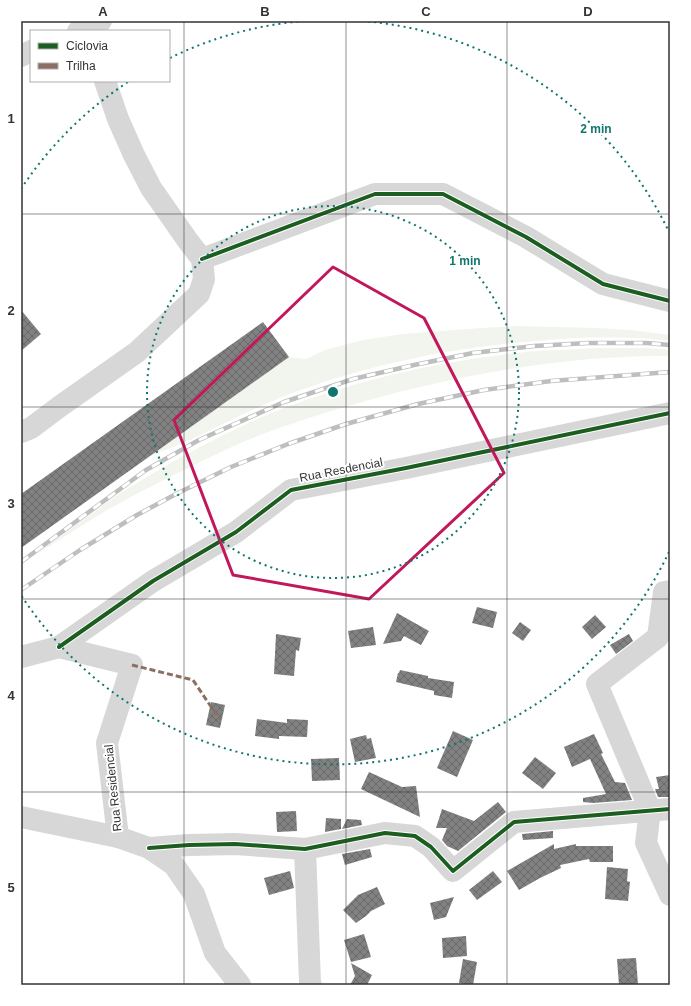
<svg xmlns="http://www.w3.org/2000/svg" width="691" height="1006" viewBox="0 0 691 1006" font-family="Arial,sans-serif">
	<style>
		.grass { fill: #f1f5ed }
		.building { fill: url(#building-cross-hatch) }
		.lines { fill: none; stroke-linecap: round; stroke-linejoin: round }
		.minor { stroke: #d7d7d7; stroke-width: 22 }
		.rail-casing { stroke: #bebebe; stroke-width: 4.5 }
		.rail { stroke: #fff; stroke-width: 3; stroke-dasharray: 9; stroke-linecap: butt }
		.quiet { stroke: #8d6e63; stroke-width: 3; stroke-dasharray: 6 3; stroke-linecap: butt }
		.cycleway-casing { stroke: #fff; stroke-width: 6 }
		.cycleway { stroke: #1b5e20; stroke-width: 4 }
		.marked { fill: none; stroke: #c2185b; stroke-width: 3; stroke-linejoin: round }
		.grid { fill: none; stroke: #333; stroke-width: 1; stroke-opacity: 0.55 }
		.ring { fill: none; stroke: #0f766e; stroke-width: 2; stroke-dasharray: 2 4 }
		.labels { text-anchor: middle; stroke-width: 4; stroke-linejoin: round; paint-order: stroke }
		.street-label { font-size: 12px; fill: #333; stroke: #fff }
		.centre { fill: #0f766e; stroke: #fff; stroke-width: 2 }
		.ring-label { font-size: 12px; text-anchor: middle; font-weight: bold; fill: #0f766e; stroke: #fff; stroke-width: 4; stroke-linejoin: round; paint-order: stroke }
		.neatline { fill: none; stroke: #333; stroke-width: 1.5 }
		.grid-label { font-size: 13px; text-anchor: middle; font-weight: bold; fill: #333 }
	</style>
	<defs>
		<pattern id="building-cross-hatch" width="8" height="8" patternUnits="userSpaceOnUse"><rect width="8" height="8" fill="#818181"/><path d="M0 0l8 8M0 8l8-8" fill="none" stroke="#6a6a6a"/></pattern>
	</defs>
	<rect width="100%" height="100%" fill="#fff"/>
	<g class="grass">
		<path d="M 517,326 L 596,328 L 631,330 L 670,335 L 670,341 C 658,340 646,338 634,338 C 602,336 569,338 537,341 C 455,347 373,364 295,392 C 258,406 223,424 188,441 C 176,446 163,451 151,455 L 289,357 L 306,359 L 325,350 L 363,340 L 403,334 L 481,328 Z"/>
		<path d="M 599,348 L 647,348 L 670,350 L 670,356 C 561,355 445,377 341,408 C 305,419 270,430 236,445 C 193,465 150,486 109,509 C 85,523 61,539 37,554 C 56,539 76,525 97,510 C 108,502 120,493 132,486 C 149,475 167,465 185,455 C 216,438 248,422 282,409 C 352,382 426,364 501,355 C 533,350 566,350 599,348 Z"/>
	</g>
	<g class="building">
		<path d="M 21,310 L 41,334 L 21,351 Z"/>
		<path d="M 263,322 L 289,357 L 21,548 L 21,494 Z"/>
		<path d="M 477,607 L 497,612 L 493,628 L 472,623 Z"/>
		<path d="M 397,613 L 429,631 L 421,645 L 404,636 L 401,641 L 383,644 Z"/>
		<path d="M 595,615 L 606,627 L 592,639 L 582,627 Z"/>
		<path d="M 520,622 L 531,630 L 523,641 L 512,633 Z"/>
		<path d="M 373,627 L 376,645 L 351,648 L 348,631 Z"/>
		<path d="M 276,634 L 301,638 L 299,651 L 296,650 L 294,676 L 274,674 Z"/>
		<path d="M 629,634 L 633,641 L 616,654 L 610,645 Z"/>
		<path d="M 400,670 L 428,676 L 428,678 L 454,682 L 452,698 L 434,695 L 434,691 L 396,682 L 398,673 L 399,673 Z"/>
		<path d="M 211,702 L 225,705 L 220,728 L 206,725 Z"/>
		<path d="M 257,719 L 287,723 L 287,719 L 308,720 L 307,737 L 279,736 L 279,739 L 255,736 Z"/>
		<path d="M 453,731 L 473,740 L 457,777 L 437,768 Z"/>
		<path d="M 594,734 L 603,753 L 601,754 L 615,782 L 625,783 L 632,800 L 593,803 L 583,802 L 583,798 L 606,794 L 590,759 L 572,767 L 564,747 Z"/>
		<path d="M 366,735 L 367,739 L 371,738 L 376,758 L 355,762 L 350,739 Z"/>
		<path d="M 535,757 L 556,773 L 543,789 L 522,773 Z"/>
		<path d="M 339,758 L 340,780 L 312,781 L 311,759 Z"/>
		<path d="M 369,772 L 402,787 L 416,786 L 420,817 L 361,789 Z"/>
		<path d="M 670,775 L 670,797 L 658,797 L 655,789 L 659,789 L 656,777 Z"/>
		<path d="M 498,802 L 506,812 L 458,851 L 447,846 L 442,840 L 447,828 L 436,828 L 442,809 L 474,821 Z"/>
		<path d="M 296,811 L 297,831 L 277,832 L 276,812 Z"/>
		<path d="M 326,818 L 341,819 L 341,829 L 325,832 Z"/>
		<path d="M 347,819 L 361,820 L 362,825 L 342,829 Z"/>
		<path d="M 553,831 L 553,838 L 523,840 L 522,834 Z"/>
		<path d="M 554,844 L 554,849 L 576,844 L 576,846 L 613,846 L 613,862 L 590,862 L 589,859 L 560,865 L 561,868 L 540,878 L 519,890 L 507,871 Z"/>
		<path d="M 370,849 L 372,857 L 345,865 L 342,854 Z"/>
		<path d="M 607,867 L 628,869 L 627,881 L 630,882 L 628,901 L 605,899 Z"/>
		<path d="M 290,871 L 294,888 L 269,895 L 264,878 Z"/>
		<path d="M 493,871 L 502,882 L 477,900 L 469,890 Z"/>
		<path d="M 377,887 L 385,904 L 371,911 L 366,916 L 356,923 L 343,910 L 358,895 Z"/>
		<path d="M 454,897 L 446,917 L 434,920 L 430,903 Z"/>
		<path d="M 364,934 L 371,957 L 351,962 L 344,940 Z"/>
		<path d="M 466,936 L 467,956 L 443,958 L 442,938 Z"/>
		<path d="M 636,958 L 638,985 L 619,985 L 617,959 Z"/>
		<path d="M 463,959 L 477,962 L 473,985 L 459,983 Z"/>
		<path d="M 351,963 L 372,975 L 367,985 L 350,985 L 355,976 Z"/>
	</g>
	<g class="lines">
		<g class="minor">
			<path d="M 78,31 L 101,21"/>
			<path d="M 21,56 L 31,51"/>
			<path d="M 202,259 L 375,194 L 443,194 L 526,237 L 603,284 L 670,301"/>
			<path d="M 21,432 L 31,428 L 59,407 L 137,352 L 199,294 L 204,279 L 202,259 L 188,241 L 151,188 L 134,155 L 118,119 L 105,81"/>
			<path d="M 670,591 L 664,592 L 658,637 L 597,684 L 650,810 L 646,843 L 670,895"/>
			<path d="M 59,647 L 153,581 L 236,532 L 291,490 L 406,468 L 670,413"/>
			<path d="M 21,657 L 59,647 L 132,665 L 107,743 L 118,837"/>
			<path d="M 21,817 L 118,837 L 149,848 L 174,865 L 194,894 L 215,953 L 240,985"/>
			<path d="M 149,848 L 189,845 L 235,844 L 305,849 L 385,833 L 415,836 L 431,847 L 453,871 L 514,822 L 670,809"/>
			<path d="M 305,849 L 310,983 L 311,985"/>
		</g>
		<g class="rail-casing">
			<g id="rail">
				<path d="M 21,562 L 146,470 L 199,440 L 284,402 L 353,379 L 414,365 L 473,353 L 534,346 L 588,343 L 647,343 L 670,345"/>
				<path d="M 21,590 L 80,550 L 137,515 L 176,494 L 231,467 L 288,444 L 346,424 L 418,404 L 484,390 L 551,381 L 670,372"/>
			</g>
		</g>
		<use href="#rail" class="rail"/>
		<path class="quiet" d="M 132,665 L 193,680 L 220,720"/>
		<g class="cycleway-casing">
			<g id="cycleway">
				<path d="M 202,259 L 375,194 L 443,194 L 526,237 L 603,284 L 670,301"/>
				<path d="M 59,647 L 153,581 L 236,532 L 291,490 L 406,468 L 670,413"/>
				<path d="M 149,848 L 189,845 L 235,844 L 305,849 L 385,833 L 415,836 L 431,847 L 453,871 L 514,822 L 670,809"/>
			</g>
		</g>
		<use href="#cycleway" class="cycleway"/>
	</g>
	<path class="marked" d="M 333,267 L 424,318 L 504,473 L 369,599 L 233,575 L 174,420 Z"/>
	<path class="grid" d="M 184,21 L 184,985M 346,21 L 346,985M 507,21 L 507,985M 21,214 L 670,214M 21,407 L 670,407M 21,599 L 670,599M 21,792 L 670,792"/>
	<g class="ring">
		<circle cx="333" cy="392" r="186"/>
		<path d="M669 552A372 372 0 0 1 21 595M21 189A372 372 0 0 1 128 82M170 58A372 372 0 0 1 304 21M362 21A372 372 0 0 1 669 232"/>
	</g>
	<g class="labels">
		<g class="street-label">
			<text transform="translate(341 470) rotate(-11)" y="4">Rua Resdencial</text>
			<text transform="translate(113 788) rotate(-96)" y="4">Rua Residencial</text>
		</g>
	</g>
	<circle cx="333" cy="392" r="6" class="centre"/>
	<g class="ring-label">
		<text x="596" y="133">2 min</text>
		<text x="465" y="265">1 min</text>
	</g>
	<rect width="691" height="1006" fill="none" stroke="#ffffff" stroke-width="44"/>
	<rect x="30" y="30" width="140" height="52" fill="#ffffff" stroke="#adadad"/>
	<rect x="38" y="43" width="20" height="6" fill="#1b5e20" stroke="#adadad"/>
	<text x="66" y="50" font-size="12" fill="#333333">Ciclovia</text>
	<rect x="38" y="63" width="20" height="6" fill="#8d6e63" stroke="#adadad"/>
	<text x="66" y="70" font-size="12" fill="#333333">Trilha</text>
	<rect x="22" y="22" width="647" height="962" class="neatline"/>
	<g class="grid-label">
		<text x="103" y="16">A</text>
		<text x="265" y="16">B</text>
		<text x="426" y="16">C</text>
		<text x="588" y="16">D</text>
		<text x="11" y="123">1</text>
		<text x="11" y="315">2</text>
		<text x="11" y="508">3</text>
		<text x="11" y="700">4</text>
		<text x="11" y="892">5</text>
	</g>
</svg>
